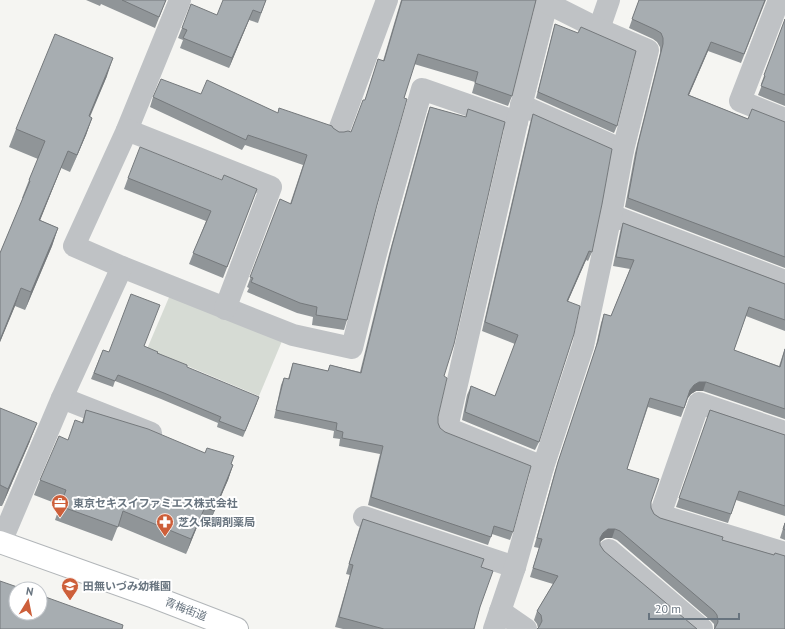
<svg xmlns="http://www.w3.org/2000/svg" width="785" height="629" viewBox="0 0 785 629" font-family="'PT Sans','Noto Sans JP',sans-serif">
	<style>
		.green { fill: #d6dbd4 }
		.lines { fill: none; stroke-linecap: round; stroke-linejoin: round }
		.major-casing { stroke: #b2b6b9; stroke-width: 24 }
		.minor { stroke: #bfc2c5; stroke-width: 22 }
		.major { stroke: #fff; stroke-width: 22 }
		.wall { fill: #909598 }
		.shaded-wall { fill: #75797c }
		.building { fill: #a7adb1; stroke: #75797c }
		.labels { text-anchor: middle; stroke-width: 4; stroke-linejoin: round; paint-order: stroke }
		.poi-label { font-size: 11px; font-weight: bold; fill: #68747f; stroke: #fff; text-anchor: start }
		.street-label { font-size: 11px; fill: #68747f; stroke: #fff }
	</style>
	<rect width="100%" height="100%" fill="#f5f5f2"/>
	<path class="green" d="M 170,295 L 282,341 L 259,396 L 147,349 Z"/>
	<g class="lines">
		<g class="major-casing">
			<path id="major" d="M 0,542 L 154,597 L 237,629"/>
		</g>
		<g class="minor">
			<path d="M 180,0 L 127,130 L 74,246 L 122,267 L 260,322 L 293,335 L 352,348 C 373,261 397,175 422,89 L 517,122"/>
			<path d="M 779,0 L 740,101 L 785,119"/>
			<path d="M 599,29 L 609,0"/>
			<path d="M 521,105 L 623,150"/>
			<path d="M 127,130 L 271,187 L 225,309"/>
			<path d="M 339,130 L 387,0"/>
			<path d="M 611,215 L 785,281"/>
			<path d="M 62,398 L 151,433"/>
			<path d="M 785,432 L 699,403 L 660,515 L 785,553"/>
			<path d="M 543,467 L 447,428 L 517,122 L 547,3"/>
			<path d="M 364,517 L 515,567"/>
			<path d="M 1,542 L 62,398 L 122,267"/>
			<path d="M 609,550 L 702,629"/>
			<path d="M 500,611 L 526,629"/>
			<path d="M 494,629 L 515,567 L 543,467 L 583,346 L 611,215 L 623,150 L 648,50 L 599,29 L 541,0"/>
		</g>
		<use href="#major" class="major"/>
	</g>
	<g class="wall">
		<path d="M 86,0 L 166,0 L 155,28 L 101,4 L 100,6 Z"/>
		<path d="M 266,0 L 258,23 L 249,20 L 229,68 L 180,48 L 183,40 L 178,38 L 182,28 L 217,15 Z"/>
		<path d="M 401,0 L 536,0 L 512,96 L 508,106 L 472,93 L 475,82 L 414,64 L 404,98 L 377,205 L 347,320 L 344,330 L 312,325 L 313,317 L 297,313 L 247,292 L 249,288 L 247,287 L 280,199 L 290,204 L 303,165 L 245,145 L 242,150 L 150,107 L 153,97 L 278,113 L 333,128 L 339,132 L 351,132 L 365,100 L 378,59 L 383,61 Z"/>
		<path d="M 639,0 L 766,0 L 741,63 L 708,51 L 689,95 L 748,119 L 785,122 L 785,268 L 625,207 L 635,153 L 660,53 L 660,47 L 657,42 L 653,39 L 629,28 Z"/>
		<path d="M 785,19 L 785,106 L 758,95 L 762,85 L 761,84 Z"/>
		<path d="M 555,24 L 617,126 L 614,133 L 536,98 L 553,31 Z"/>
		<path d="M 107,76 L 90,117 L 92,118 L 86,135 L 70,172 L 61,168 L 40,220 L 58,228 L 52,246 L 25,310 L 15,306 L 0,342 L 0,253 L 23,198 L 22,198 L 29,180 L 38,159 L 9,147 L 16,129 Z"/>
		<path d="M 430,107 L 466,117 L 468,109 L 444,376 L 438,417 L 438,423 L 440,428 L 513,532 L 510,540 L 492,534 L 488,545 L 368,505 L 380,454 L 339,446 L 340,439 L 333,438 L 334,431 L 274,418 L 281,385 L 284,378 L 288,379 L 293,363 L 328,371 L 330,365 L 360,372 L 389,254 L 427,115 Z"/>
		<path d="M 533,114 L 592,252 L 588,261 L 586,260 L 568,301 L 539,442 L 535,450 L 462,420 L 467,395 L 471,386 L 495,396 L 515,344 L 482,331 L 530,123 Z"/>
		<path d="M 128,178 L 222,180 L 257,189 L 223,278 L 189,264 L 206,221 L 124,189 Z"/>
		<path d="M 623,223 L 785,284 L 785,331 L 746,316 L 734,350 L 779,366 L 785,348 L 785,419 L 703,391 L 696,391 L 691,394 L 688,398 L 681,417 L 648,407 L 627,469 L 651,502 L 651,508 L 654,514 L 660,518 L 722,540 L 774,555 L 785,556 L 714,629 L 714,624 L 710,620 L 617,540 L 612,538 L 605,538 L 600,542 L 600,545 L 604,551 L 538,628 L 537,624 L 534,620 L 537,611 L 553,584 L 530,577 L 539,548 L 534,547 L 555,471 L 595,350 L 601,323 L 604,314 L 611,316 L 630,269 L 613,266 L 620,232 Z"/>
		<path d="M 144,346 L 257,403 L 243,437 L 217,427 L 218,423 L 161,399 L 115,381 L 113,387 L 91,379 L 103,350 L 109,352 Z"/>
		<path d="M 0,408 L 30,441 L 2,506 L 0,506 Z"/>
		<path d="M 86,410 L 233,465 L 228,480 L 208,526 L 199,522 L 186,554 L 118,526 L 112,541 L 55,520 L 60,505 L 34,495 L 40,480 L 68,440 L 82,422 Z"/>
		<path d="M 710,410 L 785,435 L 785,516 L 736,500 L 728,523 L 676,507 Z"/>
		<path d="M 363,519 L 481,567 L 480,607 L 474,629 L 343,629 L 335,627 L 350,575 L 346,574 L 359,529 Z"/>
		<path d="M 785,522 L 785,540 L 780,538 Z"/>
	</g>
	<g class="shaded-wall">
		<path d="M 253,10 L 249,20 L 229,68 L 232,58 Z"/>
		<path d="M 711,42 L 708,51 L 685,104 L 688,95 Z"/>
		<path d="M 113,58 L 107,76 L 82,134 L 89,116 Z"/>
		<path d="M 92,118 L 86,135 L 70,172 L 77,155 Z"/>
		<path d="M 68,151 L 61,168 L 33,238 L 39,220 Z"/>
		<path d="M 58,228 L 52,246 L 25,310 L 31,292 Z"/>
		<path d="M 589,251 L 586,260 L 564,310 L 567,301 Z"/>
		<path d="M 21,288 L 15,306 L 0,342 L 0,340 Z"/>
		<path d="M 699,382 L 706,382 L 703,391 L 696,391 L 691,394 L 687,399 L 690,390 L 694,385 Z"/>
		<path d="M 37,423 L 30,441 L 2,506 L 8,489 Z"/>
		<path d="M 233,465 L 228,480 L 208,526 L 214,511 Z"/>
		<path d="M 205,507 L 199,522 L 186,554 L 191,539 Z"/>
		<path d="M 608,529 L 615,529 L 612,538 L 605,538 L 599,542 L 600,538 L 603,533 Z"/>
	</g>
	<g class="building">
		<path d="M 122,0 L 166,0 L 159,17 Z"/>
		<path d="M 223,0 L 266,0 L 261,13 L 253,10 L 232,58 L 183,38 L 187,30 L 182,28 L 191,4 L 217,15 Z"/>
		<path d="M 402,0 L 536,0 L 512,96 L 475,83 L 478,72 L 418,54 L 404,98 L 407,99 L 377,205 L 347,320 L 316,315 L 317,307 L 300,303 L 251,282 L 253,278 L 250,277 L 280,199 L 291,204 L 307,155 L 248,135 L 246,140 L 153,97 L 161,79 L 201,94 L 207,80 L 278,113 L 279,108 L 332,126 L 333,128 L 339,132 L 344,132 L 348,131 L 351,132 L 363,100 L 365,100 L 378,59 L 384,61 Z"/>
		<path d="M 639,0 L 765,0 L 744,54 L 711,42 L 688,95 L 748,119 L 752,109 L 785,122 L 785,257 L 628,198 L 638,144 L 663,44 L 663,38 L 661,33 L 656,30 L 632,19 Z"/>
		<path d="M 785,19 L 785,95 L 761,86 L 765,76 L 764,75 Z"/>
		<path d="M 555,24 L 578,33 L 581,27 L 636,51 L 617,126 L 538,92 Z"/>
		<path d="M 55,34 L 113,58 L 89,116 L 92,118 L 77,155 L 68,151 L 39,220 L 58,228 L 31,292 L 21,288 L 0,340 L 0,253 L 30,181 L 29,180 L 45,141 L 16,129 Z"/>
		<path d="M 430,107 L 466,117 L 468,109 L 505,122 L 454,344 L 444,376 L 447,378 L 438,417 L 438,423 L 440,428 L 445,432 L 531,466 L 513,532 L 494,526 L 491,537 L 371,497 L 383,446 L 342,438 L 343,432 L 336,430 L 337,423 L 276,410 L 284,378 L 289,379 L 293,363 L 328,371 L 330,365 L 361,373 L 392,246 Z"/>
		<path d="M 533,114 L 612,149 L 602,204 L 592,252 L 589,251 L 567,301 L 580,306 L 574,334 L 539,442 L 465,412 L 471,386 L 495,396 L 518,335 L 485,322 Z"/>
		<path d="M 140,147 L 222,180 L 224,175 L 257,189 L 227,267 L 193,253 L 211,211 L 128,178 Z"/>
		<path d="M 623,223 L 785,284 L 785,320 L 749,307 L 734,350 L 780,367 L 785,349 L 785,409 L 706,382 L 699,382 L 694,385 L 690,390 L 684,408 L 650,398 L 627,469 L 659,479 L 651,502 L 651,508 L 654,514 L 660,518 L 723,537 L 722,540 L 774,555 L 775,553 L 785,556 L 785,629 L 714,629 L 715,628 L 718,622 L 717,615 L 714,611 L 620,531 L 615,529 L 608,529 L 603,533 L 600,538 L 600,545 L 604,551 L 697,629 L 537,629 L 539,627 L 542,621 L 541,615 L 537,611 L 558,576 L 533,568 L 542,539 L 537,538 L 558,462 L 598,341 L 604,314 L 611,316 L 634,260 L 616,257 Z"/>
		<path d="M 131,294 L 160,305 L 144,346 L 158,352 L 157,353 L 187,365 L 187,367 L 259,397 L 245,431 L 219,421 L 221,417 L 164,393 L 118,375 L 115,381 L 94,373 L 103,350 L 109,352 Z"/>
		<path d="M 0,408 L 37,423 L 8,489 L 0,485 Z"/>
		<path d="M 86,410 L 148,429 L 205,453 L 207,448 L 234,456 L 231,464 L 233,465 L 214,511 L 205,507 L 191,539 L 123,511 L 118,527 L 60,506 L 66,490 L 40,480 L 59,436 L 68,440 L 75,420 L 83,423 Z"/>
		<path d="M 710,410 L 785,435 L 785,506 L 739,491 L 731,514 L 679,498 Z"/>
		<path d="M 363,519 L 484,559 L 481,567 L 493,571 L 480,607 L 474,629 L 384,629 L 339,617 L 353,565 L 349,564 Z"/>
		<path d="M 785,523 L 785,530 L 783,529 Z"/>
		<path d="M 0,581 L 23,589 L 16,589 L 16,613 L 40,613 L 40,595 L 123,625 L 122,629 L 0,629 Z"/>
	</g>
	<defs>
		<g id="office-pin" transform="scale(0.9)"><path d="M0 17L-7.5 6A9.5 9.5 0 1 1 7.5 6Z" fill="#cd5f3a" stroke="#fff"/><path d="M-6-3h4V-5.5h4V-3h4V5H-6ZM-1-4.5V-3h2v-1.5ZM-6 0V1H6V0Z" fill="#fff"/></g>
		<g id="pharmacy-pin" transform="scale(0.9)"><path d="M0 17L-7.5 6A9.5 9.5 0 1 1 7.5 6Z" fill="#cd5f3a" stroke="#fff"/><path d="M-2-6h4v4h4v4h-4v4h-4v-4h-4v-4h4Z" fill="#fff"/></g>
		<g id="school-pin" transform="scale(0.9)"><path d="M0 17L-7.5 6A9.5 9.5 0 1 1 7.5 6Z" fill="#cd5f3a" stroke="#fff"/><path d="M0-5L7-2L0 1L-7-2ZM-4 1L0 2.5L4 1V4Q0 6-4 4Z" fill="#fff"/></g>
	</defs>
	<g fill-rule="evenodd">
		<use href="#office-pin" x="60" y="503"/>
		<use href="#pharmacy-pin" x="165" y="522"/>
		<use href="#school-pin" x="70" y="586"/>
	</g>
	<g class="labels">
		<g class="poi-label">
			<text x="73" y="507">東京セキスイファミエス株式会社</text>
			<text x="178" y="526">芝久保調剤薬局</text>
			<text x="83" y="590">田無いづみ幼稚園</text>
		</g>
		<g class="street-label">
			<text transform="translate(186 609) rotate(21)" y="4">青梅街道</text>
		</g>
	</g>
	<g transform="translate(28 601) rotate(10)"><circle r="19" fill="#ffffff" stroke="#c3c7cc"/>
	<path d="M0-3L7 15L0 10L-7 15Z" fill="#cd5f3a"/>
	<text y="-6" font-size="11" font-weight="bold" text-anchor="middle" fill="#68747f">N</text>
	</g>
	<path d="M649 613v6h90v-6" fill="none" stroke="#68747f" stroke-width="2"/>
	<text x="655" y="613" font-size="12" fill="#68747f" stroke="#ffffff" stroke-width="3" paint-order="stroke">20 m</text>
</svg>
